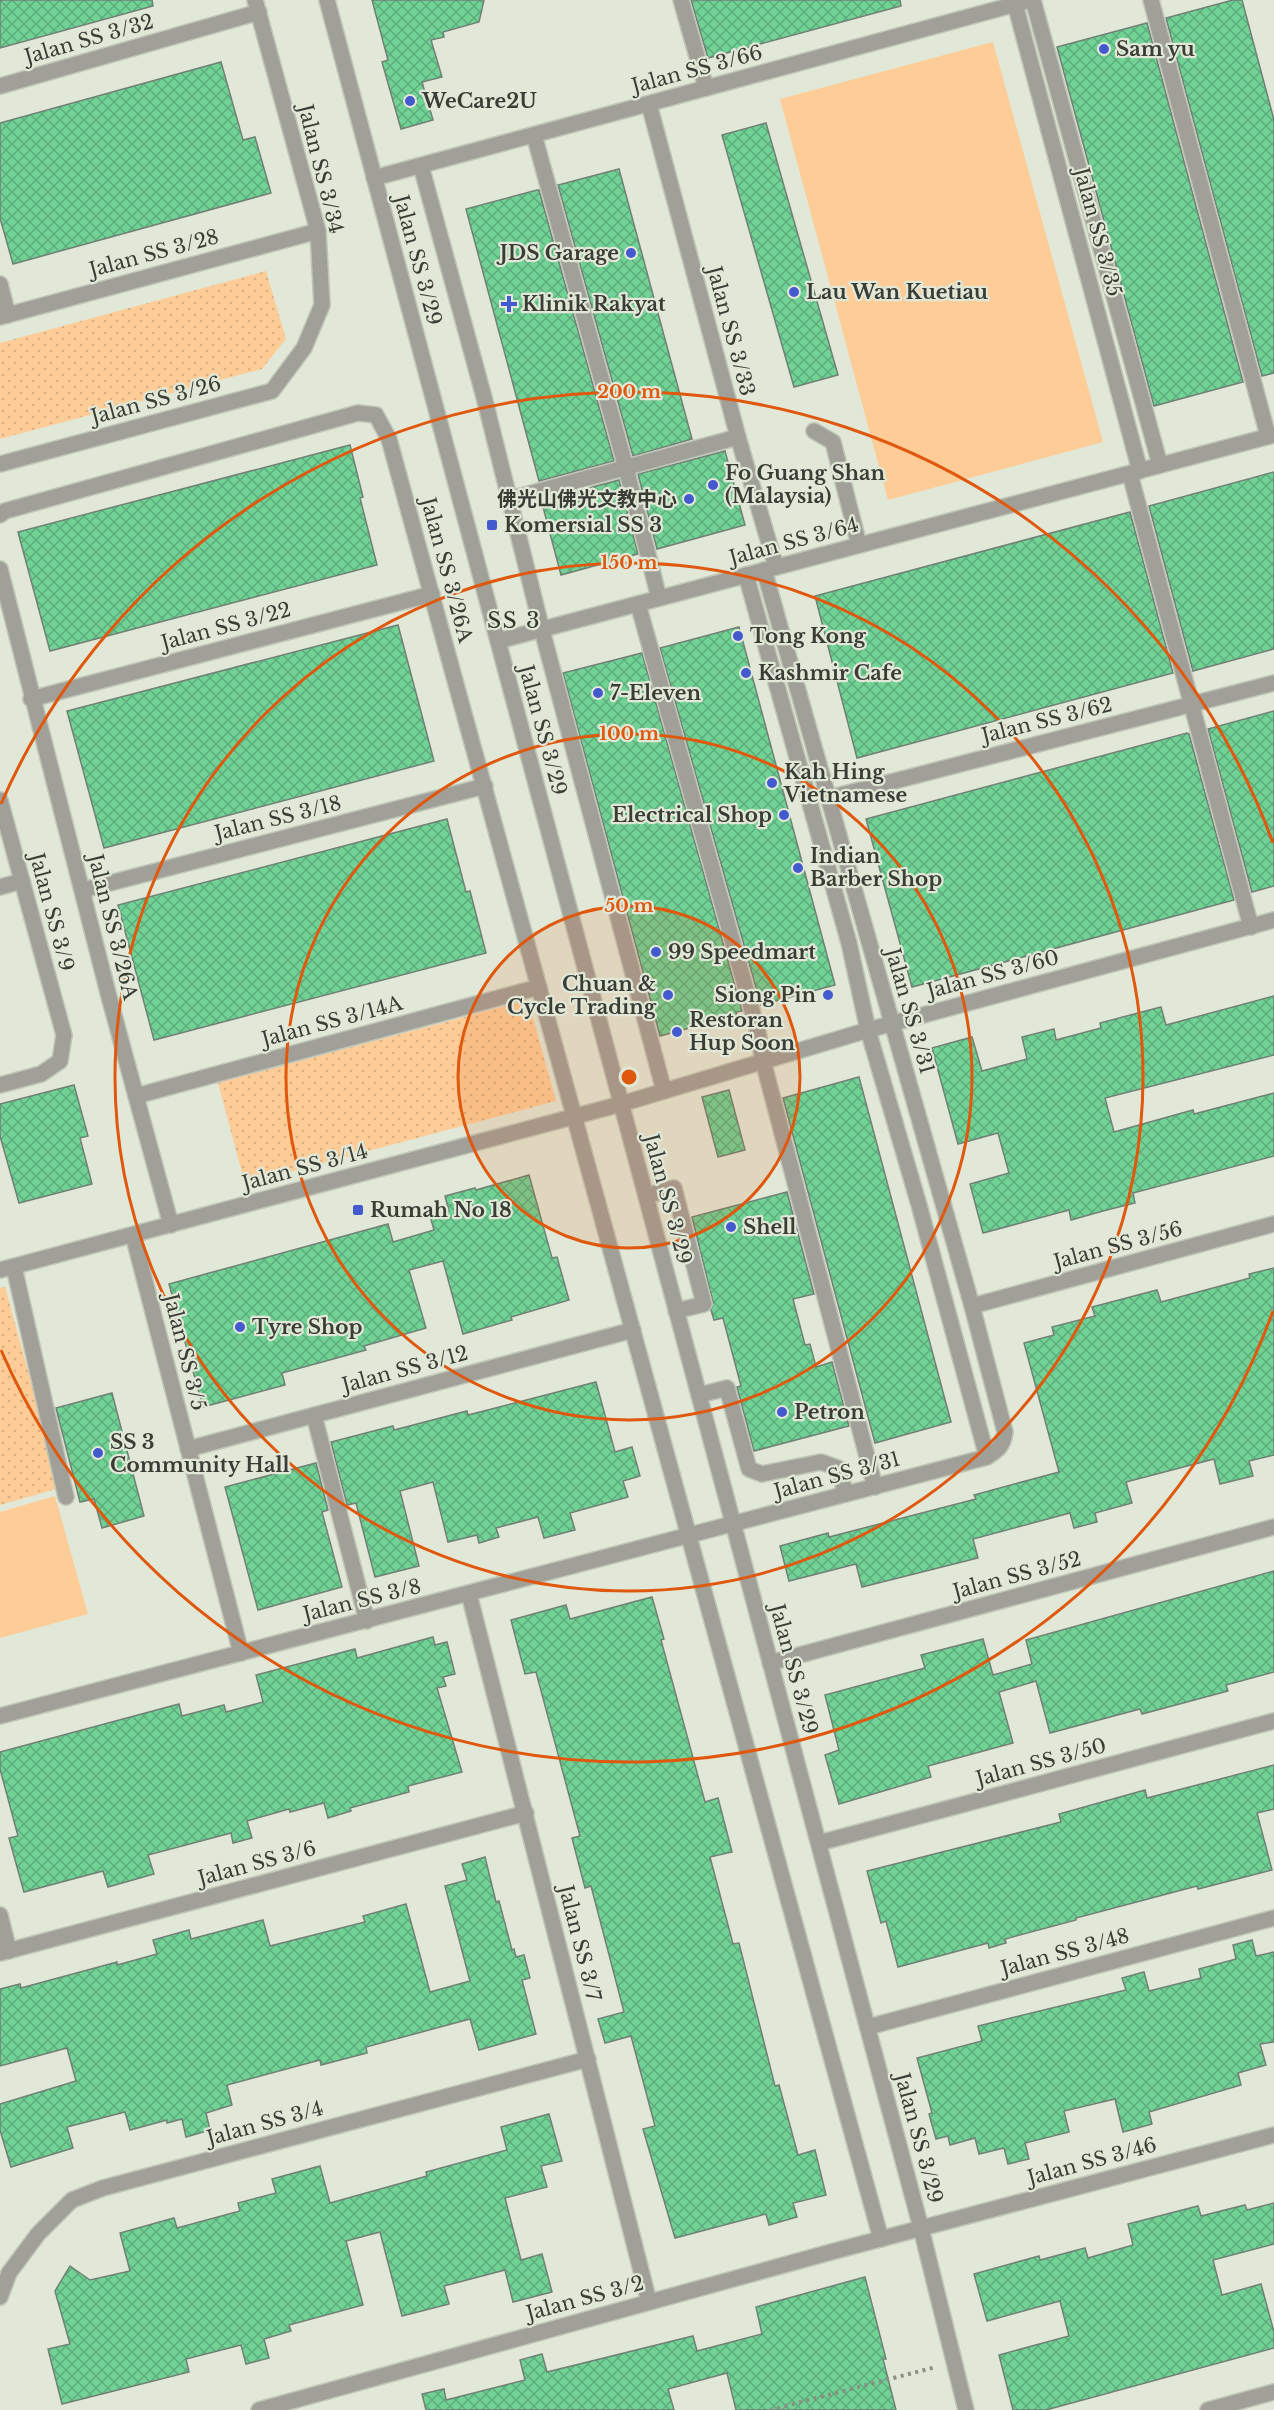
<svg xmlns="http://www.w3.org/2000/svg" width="1274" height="2410" viewBox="0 0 1274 2410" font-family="'Libre Baskerville','Noto Sans SC',serif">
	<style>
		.grass { fill: #fdcc97 }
		.park { fill: url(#park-dots) }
		.building { fill: url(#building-cross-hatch); stroke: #718075; stroke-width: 1.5 }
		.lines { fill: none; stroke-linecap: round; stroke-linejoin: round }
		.minor-casing { stroke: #c0c6b7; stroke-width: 18 }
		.path { stroke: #8a8f84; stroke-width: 4; stroke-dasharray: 3 4.5; stroke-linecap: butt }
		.minor { stroke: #a1a098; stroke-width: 15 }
		.ring { fill: none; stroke: #df580e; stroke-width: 3 }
		.poi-dot { fill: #435ace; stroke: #e1e8d7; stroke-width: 2 }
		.labels { text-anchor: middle; stroke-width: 4.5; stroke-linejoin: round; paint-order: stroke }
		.street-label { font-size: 20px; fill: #3a3d36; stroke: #e1e8d7 }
		.poi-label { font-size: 20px; font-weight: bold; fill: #3a3d36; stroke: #e1e8d7; text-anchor: start }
		.quarter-label { font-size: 22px; letter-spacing: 1.5px; fill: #32372a; stroke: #e1e8d7 }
		.centre { fill: #df580e; stroke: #e1e8d7; stroke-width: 3 }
		.ring-label { font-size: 18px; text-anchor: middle; font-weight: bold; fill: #df580e; stroke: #e1e8d7; stroke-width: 4.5; stroke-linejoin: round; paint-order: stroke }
	</style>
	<defs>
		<pattern id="park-dots" width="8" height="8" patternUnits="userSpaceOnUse" patternTransform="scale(1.5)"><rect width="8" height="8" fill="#fdcc97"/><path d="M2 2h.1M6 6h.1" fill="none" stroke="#dab083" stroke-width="1.8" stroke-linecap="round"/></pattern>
		<pattern id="building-cross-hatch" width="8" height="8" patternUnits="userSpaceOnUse" patternTransform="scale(1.5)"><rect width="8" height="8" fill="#71d296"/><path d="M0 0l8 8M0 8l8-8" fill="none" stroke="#5eac7b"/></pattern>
	</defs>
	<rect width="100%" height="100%" fill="#e1e8d7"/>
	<g class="grass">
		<path d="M 993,42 L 1103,442 L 888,500 L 780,99 Z"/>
		<path d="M 55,1496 L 88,1614 L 0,1638 L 0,1512 Z"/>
	</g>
	<g class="park">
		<path d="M 266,271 L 286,339 L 262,369 L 0,439 L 0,343 Z"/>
		<path d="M 528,1000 L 556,1101 L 245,1184 L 218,1083 Z"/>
		<path d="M 5,1287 L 60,1488 L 0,1505 L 0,1288 Z"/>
	</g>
	<g class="building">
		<path d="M 0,0 L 152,0 L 153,6 L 0,48 Z"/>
		<path d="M 372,0 L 484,0 L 479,22 L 443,32 L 444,37 L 431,40 L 442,77 L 422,82 L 433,120 L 401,129 L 382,62 L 388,60 Z"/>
		<path d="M 691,0 L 900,0 L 901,6 L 708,58 Z"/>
		<path d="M 1233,0 L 1242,0 L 1274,120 L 1274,373 L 1262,376 L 1166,18 Z"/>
		<path d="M 1147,23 L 1243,382 L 1154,406 L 1057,47 Z"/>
		<path d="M 221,62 L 243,140 L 255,137 L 271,193 L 13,264 L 0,218 L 0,123 Z"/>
		<path d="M 766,123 L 838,375 L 794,387 L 722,135 Z"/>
		<path d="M 619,169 L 692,439 L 633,456 L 558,185 Z"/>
		<path d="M 537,190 L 539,190 L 614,461 L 539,481 L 466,209 Z"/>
		<path d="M 350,445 L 363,497 L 360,498 L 377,565 L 50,651 L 18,532 Z"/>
		<path d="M 725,451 L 745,525 L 657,549 L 638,474 Z"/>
		<path d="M 1274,472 L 1274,649 L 1193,671 L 1149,506 Z"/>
		<path d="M 619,480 L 638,554 L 561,575 L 543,507 L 546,506 L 544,500 Z"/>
		<path d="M 1130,512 L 1173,673 L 857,758 L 815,596 Z"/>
		<path d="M 398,625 L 434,761 L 104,848 L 67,711 Z"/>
		<path d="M 739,627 L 835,985 L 761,1005 L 660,648 Z"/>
		<path d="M 642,653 L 742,1011 L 736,1012 L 737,1015 L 660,1036 L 563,673 Z"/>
		<path d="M 1274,711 L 1274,886 L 1252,892 L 1208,729 Z"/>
		<path d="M 1187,733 L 1189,734 L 1234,900 L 912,987 L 866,819 Z"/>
		<path d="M 447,819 L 466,892 L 470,891 L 486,953 L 154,1040 L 118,905 Z"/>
		<path d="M 1274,996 L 1274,1055 L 1105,1098 L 1114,1132 L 1193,1110 L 1194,1114 L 1274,1093 L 1274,1156 L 1133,1193 L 1135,1203 L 1103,1211 L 1071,1220 L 1069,1210 L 983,1233 L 970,1184 L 1009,1173 L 998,1133 L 958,1144 L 932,1048 L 972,1037 L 982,1071 L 1027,1059 L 1022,1037 L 1054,1029 L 1056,1040 L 1101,1028 L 1100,1023 L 1161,1007 L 1166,1025 Z"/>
		<path d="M 859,1077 L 951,1422 L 875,1443 L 783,1098 Z"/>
		<path d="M 74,1085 L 88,1136 L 80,1138 L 92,1184 L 19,1203 L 0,1136 L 0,1104 Z"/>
		<path d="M 729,1090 L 745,1150 L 718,1157 L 702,1097 Z"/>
		<path d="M 529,1175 L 552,1258 L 557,1257 L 569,1300 L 511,1317 L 512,1320 L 463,1334 L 443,1261 L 409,1270 L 426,1328 L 364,1346 L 366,1350 L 282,1373 L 285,1385 L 203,1407 L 169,1284 L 388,1224 L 393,1242 L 434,1230 L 430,1216 L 449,1211 L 445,1196 L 475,1188 L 476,1190 Z"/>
		<path d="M 787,1192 L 814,1294 L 793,1299 L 805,1345 L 810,1344 L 816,1367 L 832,1362 L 849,1426 L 754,1451 L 737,1387 L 741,1386 L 723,1318 L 714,1320 L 711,1310 L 713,1302 L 692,1217 Z"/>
		<path d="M 1274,1268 L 1274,1455 L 1249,1461 L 1253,1476 L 1220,1484 L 1214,1459 L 1126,1482 L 1132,1503 L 1095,1513 L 1097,1522 L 1074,1528 L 1070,1513 L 973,1539 L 978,1558 L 862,1587 L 856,1564 L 789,1581 L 780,1546 L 828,1533 L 829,1537 L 976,1499 L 974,1495 L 1059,1472 L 1024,1343 L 1054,1335 L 1052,1327 L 1095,1316 L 1092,1307 L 1157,1290 L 1161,1302 L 1250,1278 L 1249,1274 Z"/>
		<path d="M 596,1382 L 615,1452 L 632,1447 L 640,1476 L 623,1481 L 628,1497 L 570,1513 L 575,1530 L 544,1538 L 538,1517 L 496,1528 L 499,1537 L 479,1543 L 477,1535 L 448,1542 L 433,1482 L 400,1491 L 419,1566 L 375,1577 L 356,1503 L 347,1505 L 331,1442 L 393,1426 L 394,1430 L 467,1411 L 468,1415 Z"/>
		<path d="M 112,1393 L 144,1516 L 102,1528 L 94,1499 L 80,1502 L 56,1408 Z"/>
		<path d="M 316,1463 L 328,1510 L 322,1512 L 342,1587 L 258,1610 L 225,1487 Z"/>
		<path d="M 1274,1571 L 1274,1672 L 1226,1685 L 1228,1691 L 1142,1714 L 1140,1709 L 1050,1733 L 1036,1681 L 999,1692 L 1013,1743 L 928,1766 L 931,1777 L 839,1804 L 825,1755 L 839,1750 L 825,1695 L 925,1668 L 921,1655 L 983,1639 L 993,1675 L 1032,1664 L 1026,1640 Z"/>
		<path d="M 652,1597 L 664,1639 L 661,1640 L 705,1802 L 718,1798 L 732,1852 L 710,1857 L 733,1944 L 739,1943 L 775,2086 L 779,2085 L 798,2155 L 815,2150 L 826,2195 L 793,2203 L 797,2217 L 769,2225 L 766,2214 L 675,2238 L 643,2129 L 655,2126 L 631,2036 L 605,2043 L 598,2019 L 624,2012 L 591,1886 L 585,1888 L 572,1838 L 580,1836 L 536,1672 L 525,1674 L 511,1620 L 566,1605 L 570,1619 Z"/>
		<path d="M 433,1637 L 435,1645 L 447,1642 L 455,1674 L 443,1677 L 446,1686 L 437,1688 L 462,1772 L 408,1786 L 409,1792 L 350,1808 L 351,1811 L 328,1818 L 324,1803 L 290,1812 L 289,1809 L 247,1821 L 252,1838 L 233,1843 L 231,1833 L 148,1855 L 154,1874 L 108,1887 L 103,1871 L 24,1892 L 9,1838 L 18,1836 L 0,1769 L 0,1752 L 179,1704 L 182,1716 L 224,1705 L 226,1712 L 263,1702 L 256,1675 L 355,1649 L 357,1658 Z"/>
		<path d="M 1274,1765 L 1274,1809 L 1257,1813 L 1272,1870 L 1198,1889 L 1197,1886 L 1076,1918 L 1076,1920 L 1005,1939 L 1006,1943 L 989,1948 L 988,1943 L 898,1967 L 886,1921 L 881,1923 L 867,1871 L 1061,1822 L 1059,1814 L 1145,1790 L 1147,1798 Z"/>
		<path d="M 485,1857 L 496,1902 L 499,1901 L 512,1950 L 514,1949 L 516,1957 L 524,1955 L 530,1978 L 522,1980 L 536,2034 L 479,2050 L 470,2019 L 366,2047 L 367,2053 L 321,2065 L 320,2060 L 227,2085 L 232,2105 L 206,2113 L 210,2130 L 186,2137 L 182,2119 L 167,2123 L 167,2120 L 130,2130 L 125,2112 L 67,2127 L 73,2148 L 11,2167 L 0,2130 L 0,2104 L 76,2081 L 67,2048 L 0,2066 L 0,1989 L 20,1984 L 21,1988 L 117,1962 L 117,1965 L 157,1954 L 153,1940 L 189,1930 L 191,1939 L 263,1920 L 270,1946 L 365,1922 L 363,1916 L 406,1904 L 430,1992 L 470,1981 L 445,1886 L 467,1880 L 462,1864 Z"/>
		<path d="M 1252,1940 L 1256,1956 L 1274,1952 L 1274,2042 L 1260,2044 L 1266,2065 L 1238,2073 L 1241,2085 L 1149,2112 L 1152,2124 L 1123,2132 L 1115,2099 L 1064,2111 L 1069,2132 L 1025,2143 L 1029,2159 L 1008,2164 L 1004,2148 L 979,2154 L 975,2138 L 950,2145 L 948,2136 L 936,2139 L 929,2114 L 932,2113 L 917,2058 L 982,2041 L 978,2026 L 1126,1990 L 1122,1978 L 1144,1972 L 1149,1991 L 1201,1978 L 1199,1969 L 1236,1959 L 1233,1945 Z"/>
		<path d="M 549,2114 L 562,2161 L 541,2166 L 547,2187 L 505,2198 L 521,2260 L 542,2254 L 552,2292 L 513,2302 L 505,2270 L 444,2286 L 449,2304 L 402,2316 L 380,2232 L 346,2241 L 363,2305 L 289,2325 L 291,2331 L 264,2339 L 269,2358 L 246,2364 L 241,2345 L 186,2359 L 189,2372 L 62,2404 L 48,2349 L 70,2344 L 55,2291 L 70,2266 L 90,2280 L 130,2271 L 120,2233 L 174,2218 L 177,2228 L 240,2211 L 238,2203 L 276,2193 L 272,2179 L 320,2166 L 330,2203 L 427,2176 L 426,2172 L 507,2150 L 501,2127 Z"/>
		<path d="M 1274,2203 L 1274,2244 L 1213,2260 L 1222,2295 L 1261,2284 L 1274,2332 L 1274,2348 L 1046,2410 L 1013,2410 L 999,2355 L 1069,2336 L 1060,2301 L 987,2321 L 974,2274 L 1039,2256 L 1040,2260 L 1085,2248 L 1088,2258 L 1133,2245 L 1128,2224 L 1198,2206 L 1201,2216 L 1245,2205 L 1247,2210 Z"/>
		<path d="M 865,2277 L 886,2359 L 883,2359 L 896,2410 L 736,2410 L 727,2373 L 668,2389 L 674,2410 L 426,2410 L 422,2394 L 444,2389 L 446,2400 L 525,2380 L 520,2360 L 542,2354 L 547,2372 L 693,2336 L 697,2351 L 762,2334 L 756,2307 Z"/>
	</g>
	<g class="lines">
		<g class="minor-casing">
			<g id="minor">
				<path d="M 327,0 L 921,2228 L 966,2410"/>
				<path d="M 681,0 L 706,88"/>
				<path d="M 1033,0 L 1160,465"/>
				<path d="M 1151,0 L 1268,436"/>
				<path d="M 1015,4 L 1140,471"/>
				<path d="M 0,86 L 259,12"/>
				<path d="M 649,104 L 738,437 L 776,567"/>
				<path d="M 534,135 L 626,468 L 659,598"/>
				<path d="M 421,166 L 485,401 L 542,630 L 664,1091"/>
				<path d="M 374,178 L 1031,0"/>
				<path d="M 0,284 L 8,315"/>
				<path d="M 0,317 L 318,231"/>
				<path d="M 814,431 L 833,442 L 859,545"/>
				<path d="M 0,464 L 272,391 L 304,348 L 322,305 L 318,231 L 255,0"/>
				<path d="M 1130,474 L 1251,927"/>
				<path d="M 510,499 L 738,437"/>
				<path d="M 0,515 L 5,511 L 358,413 L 376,415 L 389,439 L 881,2239"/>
				<path d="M 0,569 L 108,993 L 171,1225"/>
				<path d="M 746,575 L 849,943 L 868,1030 L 919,1205 L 987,1457"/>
				<path d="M 638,604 L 758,1032 L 763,1061 L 875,1487"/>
				<path d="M 498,641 L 1274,435"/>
				<path d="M 31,699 L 432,594"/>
				<path d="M 829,798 L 1274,683"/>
				<path d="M 0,800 L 64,1035 L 60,1061 L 41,1074 L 0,1085"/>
				<path d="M 0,887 L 22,881"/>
				<path d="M 83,890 L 485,786"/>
				<path d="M 136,1096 L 539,987"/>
				<path d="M 646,1196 L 674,1188 L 704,1304 L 676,1311"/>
				<path d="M 133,1235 L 241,1653"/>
				<path d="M 14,1267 L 66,1497"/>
				<path d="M 0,1270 L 621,1104 L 868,1030 L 1274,920"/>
				<path d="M 972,1306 L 1274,1224"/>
				<path d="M 699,1395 L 727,1388 L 749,1469 L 762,1474 L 821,1462 L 838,1468 L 846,1494"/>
				<path d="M 314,1415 L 367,1621"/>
				<path d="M 188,1449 L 633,1330"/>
				<path d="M 469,1594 L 649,2302"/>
				<path d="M 770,1663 L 1274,1527"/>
				<path d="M 0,1716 L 987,1457 C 998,1450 1003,1446 1005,1432 L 972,1306 L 764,570"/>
				<path d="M 819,1843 L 1274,1721"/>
				<path d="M 0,1915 L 9,1951"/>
				<path d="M 0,1953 L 526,1813"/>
				<path d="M 868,2027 L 1274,1918"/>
				<path d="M 0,2297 L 9,2273 L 38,2234 L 72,2200 L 103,2188 L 588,2059"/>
				<path d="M 259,2410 L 831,2252 L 1274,2135"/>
				<path d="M 1208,2410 L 1274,2392"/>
			</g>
		</g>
		<path class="path" d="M 770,2410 L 936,2367"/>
		<use href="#minor" class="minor"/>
	</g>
	<circle cx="629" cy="1077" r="171" fill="#df580e" fill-opacity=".12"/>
	<g class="ring">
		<circle cx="629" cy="1077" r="171"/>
		<circle cx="629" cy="1077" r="343"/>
		<circle cx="629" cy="1077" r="514"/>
		<path d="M1273 1311A685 685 0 0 1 1 1350M1 804A685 685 0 0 1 1273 843"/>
	</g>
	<g class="poi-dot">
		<circle cx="1104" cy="49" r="6"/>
		<circle cx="410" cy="101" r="6"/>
		<circle cx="631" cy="253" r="6"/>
		<circle cx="794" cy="292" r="6"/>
		<path d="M506 295h6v6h6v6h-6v6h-6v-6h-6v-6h6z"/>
		<circle cx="713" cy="485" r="6"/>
		<circle cx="689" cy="499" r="6"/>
		<rect x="486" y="519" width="12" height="12" rx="3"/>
		<circle cx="738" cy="636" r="6"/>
		<circle cx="746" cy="673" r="6"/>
		<circle cx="598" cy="693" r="6"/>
		<circle cx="772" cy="783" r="6"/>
		<circle cx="784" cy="815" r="6"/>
		<circle cx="798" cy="868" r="6"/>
		<circle cx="656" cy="952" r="6"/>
		<circle cx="668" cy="995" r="6"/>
		<circle cx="828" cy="995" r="6"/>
		<circle cx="677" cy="1032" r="6"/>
		<rect x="352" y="1204" width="12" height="12" rx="3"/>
		<circle cx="731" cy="1227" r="6"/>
		<circle cx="240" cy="1327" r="6"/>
		<circle cx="782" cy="1412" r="6"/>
		<circle cx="98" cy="1453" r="6"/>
	</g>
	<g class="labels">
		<g class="street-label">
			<text transform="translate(89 39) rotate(-16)" y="7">Jalan SS 3/32</text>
			<text transform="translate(697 69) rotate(-15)" y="7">Jalan SS 3/66</text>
			<text transform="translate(321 169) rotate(76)" y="7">Jalan SS 3/34</text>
			<text transform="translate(1098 232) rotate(75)" y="7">Jalan SS 3/35</text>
			<text transform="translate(154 253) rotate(-15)" y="7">Jalan SS 3/28</text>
			<text transform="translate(418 260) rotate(75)" y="7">Jalan SS 3/29</text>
			<text transform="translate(731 331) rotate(75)" y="7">Jalan SS 3/33</text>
			<text transform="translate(156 400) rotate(-15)" y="7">Jalan SS 3/26</text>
			<text transform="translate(794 541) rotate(-15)" y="7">Jalan SS 3/64</text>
			<text transform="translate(447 570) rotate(75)" y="7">Jalan SS 3/26A</text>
			<text transform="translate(226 626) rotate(-15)" y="7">Jalan SS 3/22</text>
			<text transform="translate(1047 720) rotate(-14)" y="7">Jalan SS 3/62</text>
			<text transform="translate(543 730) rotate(75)" y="7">Jalan SS 3/29</text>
			<text transform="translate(278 818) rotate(-14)" y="7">Jalan SS 3/18</text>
			<text transform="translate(52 912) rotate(75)" y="7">Jalan SS 3/9</text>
			<text transform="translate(113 927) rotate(76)" y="7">Jalan SS 3/26A</text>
			<text transform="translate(993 974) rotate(-15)" y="7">Jalan SS 3/60</text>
			<text transform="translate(910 1011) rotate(74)" y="7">Jalan SS 3/31</text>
			<text transform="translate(332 1021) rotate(-15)" y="7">Jalan SS 3/14A</text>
			<text transform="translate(305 1167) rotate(-15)" y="7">Jalan SS 3/14</text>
			<text transform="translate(668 1199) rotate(75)" y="7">Jalan SS 3/29</text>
			<text transform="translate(1118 1245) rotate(-15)" y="7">Jalan SS 3/56</text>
			<text transform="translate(185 1352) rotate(76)" y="7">Jalan SS 3/5</text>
			<text transform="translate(405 1369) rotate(-15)" y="7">Jalan SS 3/12</text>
			<text transform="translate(837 1475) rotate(-15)" y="7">Jalan SS 3/31</text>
			<text transform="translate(1017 1575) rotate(-15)" y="7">Jalan SS 3/52</text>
			<text transform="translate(362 1600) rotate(-14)" y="7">Jalan SS 3/8</text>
			<text transform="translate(794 1669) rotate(75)" y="7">Jalan SS 3/29</text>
			<text transform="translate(1041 1762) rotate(-15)" y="7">Jalan SS 3/50</text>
			<text transform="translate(257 1863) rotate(-15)" y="7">Jalan SS 3/6</text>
			<text transform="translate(580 1943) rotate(76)" y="7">Jalan SS 3/7</text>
			<text transform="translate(1065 1952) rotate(-15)" y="7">Jalan SS 3/48</text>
			<text transform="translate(265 2123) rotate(-15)" y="7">Jalan SS 3/4</text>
			<text transform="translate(919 2138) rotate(75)" y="7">Jalan SS 3/29</text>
			<text transform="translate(1092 2161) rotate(-15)" y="7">Jalan SS 3/46</text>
			<text transform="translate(585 2298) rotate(-15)" y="7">Jalan SS 3/2</text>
		</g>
		<g class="poi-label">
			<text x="1116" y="56">Sam yu</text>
			<text x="422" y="108">WeCare2U</text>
			<text x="619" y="260" text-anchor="end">JDS Garage</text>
			<text x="806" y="299">Lau Wan Kuetiau</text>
			<text x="522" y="311">Klinik Rakyat</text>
			<text x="725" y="480">Fo Guang Shan<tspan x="725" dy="23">(Malaysia)</tspan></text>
			<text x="677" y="506" text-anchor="end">佛光山佛光文教中心</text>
			<text x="504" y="532">Komersial SS 3</text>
			<text x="750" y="643">Tong Kong</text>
			<text x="758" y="680">Kashmir Cafe</text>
			<text x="610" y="700">7-Eleven</text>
			<text x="784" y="779">Kah Hing<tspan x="784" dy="23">Vietnamese</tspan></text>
			<text x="772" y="822" text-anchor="end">Electrical Shop</text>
			<text x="810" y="863">Indian<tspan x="810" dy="23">Barber Shop</tspan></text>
			<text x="668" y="959">99 Speedmart</text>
			<text x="656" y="991" text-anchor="end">Chuan &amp;<tspan x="656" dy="23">Cycle Trading</tspan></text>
			<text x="816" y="1002" text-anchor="end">Siong Pin</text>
			<text x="689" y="1027">Restoran<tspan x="689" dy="23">Hup Soon</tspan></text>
			<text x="370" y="1217">Rumah No 18</text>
			<text x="743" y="1234">Shell</text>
			<text x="252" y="1334">Tyre Shop</text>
			<text x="794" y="1419">Petron</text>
			<text x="110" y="1449">SS 3<tspan x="110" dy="23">Community Hall</tspan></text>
		</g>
		<g class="quarter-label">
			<text x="514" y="628">SS 3</text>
		</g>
	</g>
	<circle cx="629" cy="1077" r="9" class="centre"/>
	<g class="ring-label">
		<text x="629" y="398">200 m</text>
		<text x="629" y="569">150 m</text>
		<text x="629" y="740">100 m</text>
		<text x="629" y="912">50 m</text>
	</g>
</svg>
